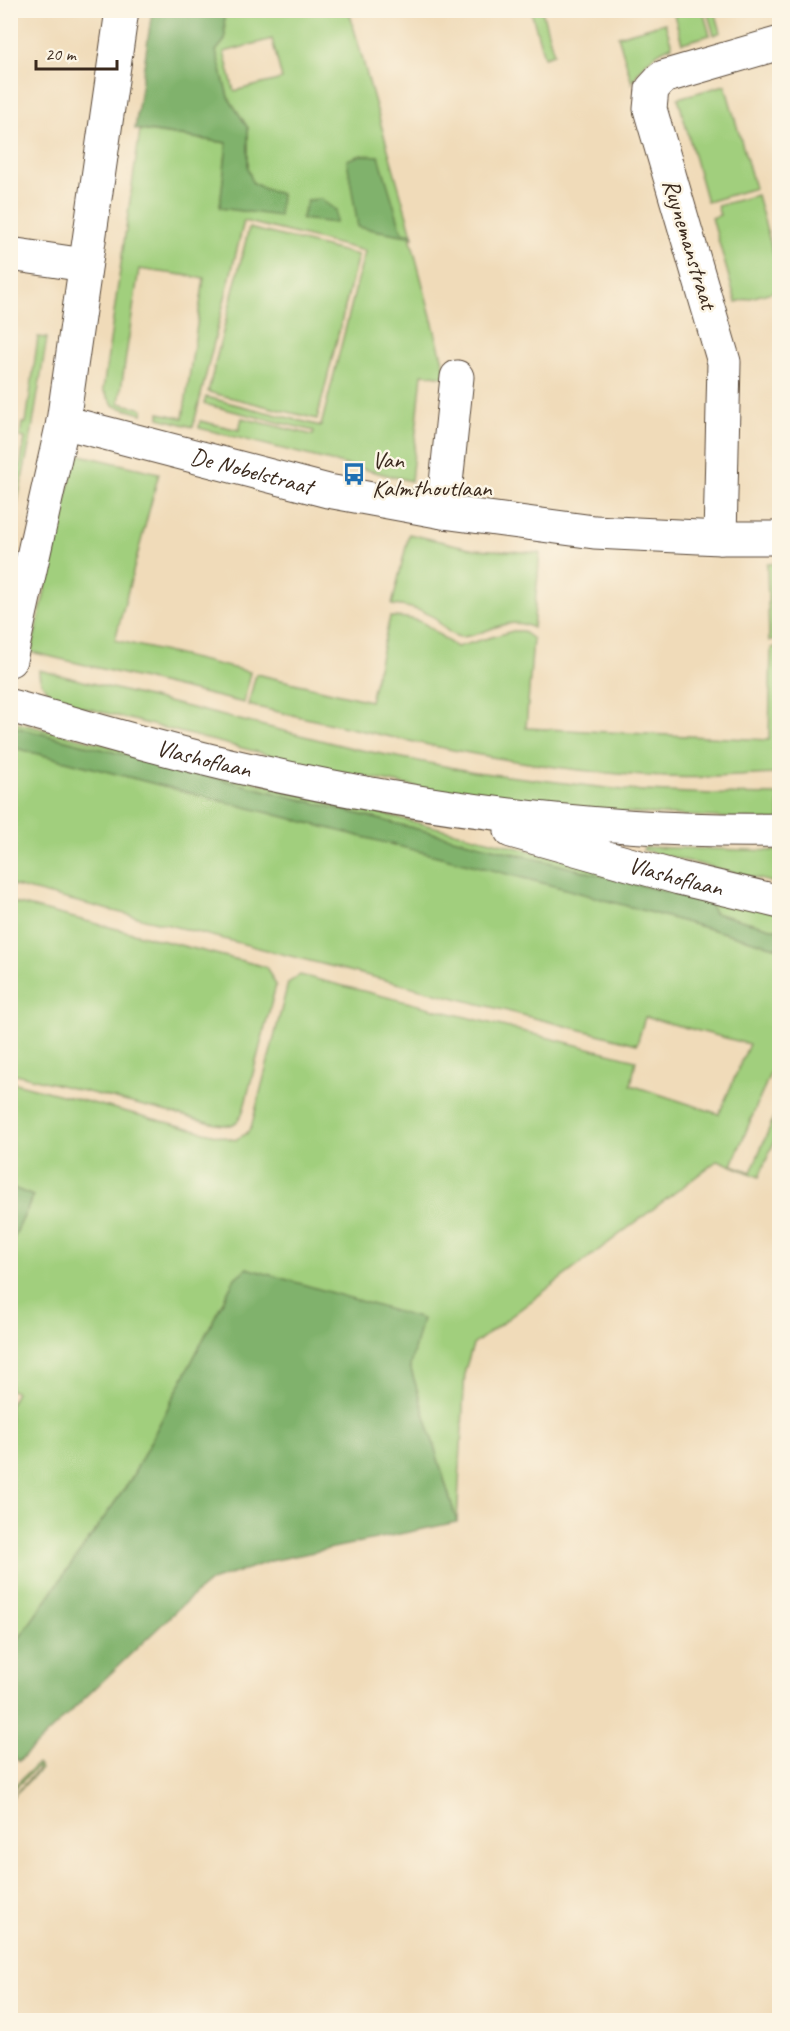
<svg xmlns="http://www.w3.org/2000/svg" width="790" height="2031" viewBox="0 0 790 2031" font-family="Caveat,sans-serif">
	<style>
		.green { fill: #a1cf7d; stroke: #6e7c4e; stroke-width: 1.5; fill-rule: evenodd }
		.forest { fill: #80b26c; stroke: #5e6e45; stroke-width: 1.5 }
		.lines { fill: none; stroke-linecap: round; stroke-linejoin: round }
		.minor-casing { stroke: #564535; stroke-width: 35 }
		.minor { stroke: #fff; stroke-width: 33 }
		.labels { text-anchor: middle; stroke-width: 5; stroke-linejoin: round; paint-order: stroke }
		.street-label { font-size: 24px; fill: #3b2a1e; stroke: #fcf5e5 }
		.poi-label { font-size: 24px; fill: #3b2a1e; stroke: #fcf5e5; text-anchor: start }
	</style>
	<rect width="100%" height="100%" fill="#fcf5e5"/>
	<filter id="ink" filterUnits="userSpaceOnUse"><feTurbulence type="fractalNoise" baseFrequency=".0167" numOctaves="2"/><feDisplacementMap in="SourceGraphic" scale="12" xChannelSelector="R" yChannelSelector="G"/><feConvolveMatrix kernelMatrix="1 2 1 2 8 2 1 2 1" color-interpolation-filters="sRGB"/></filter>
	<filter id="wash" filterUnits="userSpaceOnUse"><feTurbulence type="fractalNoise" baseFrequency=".008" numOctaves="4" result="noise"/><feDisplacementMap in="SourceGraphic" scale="24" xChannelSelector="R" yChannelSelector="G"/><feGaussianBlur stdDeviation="1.35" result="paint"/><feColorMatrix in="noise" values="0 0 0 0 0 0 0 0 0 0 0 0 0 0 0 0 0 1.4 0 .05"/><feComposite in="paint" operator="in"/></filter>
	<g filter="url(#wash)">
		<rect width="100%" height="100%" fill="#f0dbb9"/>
		<g class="green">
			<path d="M 231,10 L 349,11 L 412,234 L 358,227 L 410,236 L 447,377 L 422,374 L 411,481 L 199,428 L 200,421 L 239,430 L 242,418 L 313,435 L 314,431 L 204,404 L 206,397 L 321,426 L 365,251 L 244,221 L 193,427 L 159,418 L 159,413 L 183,418 L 204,278 L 139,269 L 119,403 L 143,409 L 142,414 L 114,406 L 103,390 L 140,130 L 227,143 L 220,207 L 281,194 L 264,189 L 252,182 L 248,168 L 248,128 L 228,97 L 216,51 L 225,40 L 224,14 ZM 272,39 L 282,79 L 234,91 L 224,52 Z"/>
			<path d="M 531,11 L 542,11 L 554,54 L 544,57 Z"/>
			<path d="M 673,11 L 703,11 L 710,35 L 682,43 Z"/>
			<path d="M 707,11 L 715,11 L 721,32 L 714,35 Z"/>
			<path d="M 665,23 L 672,46 C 653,53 641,65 632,83 L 618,36 Z"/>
			<path d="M 725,85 L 755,188 L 707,202 L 678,98 Z"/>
			<path d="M 757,195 L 779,274 L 779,290 L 736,302 L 712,218 L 720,215 L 717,206 Z"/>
			<path d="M 249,228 L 358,255 L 317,419 L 208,392 Z"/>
			<path d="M 38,337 L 47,338 L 31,436 L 11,533 L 11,514 L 16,485 L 12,484 L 15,466 L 20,467 L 25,438 L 20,437 L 22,423 L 26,423 Z"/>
			<path d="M 76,454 L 159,473 L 115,640 L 250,672 L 244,703 L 31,652 Z"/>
			<path d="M 409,534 L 474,549 L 540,553 L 533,628 C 508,614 487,635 462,637 C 449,637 441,623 432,616 C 419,609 406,606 392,605 Z"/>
			<path d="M 779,563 L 779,638 L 769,641 L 767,564 Z"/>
			<path d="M 390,617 C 403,617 417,618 428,626 C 438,633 446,641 457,647 L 513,631 L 522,631 L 533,639 L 526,728 L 769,740 L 771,648 L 779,646 L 779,774 C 742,775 703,779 665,777 C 524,771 385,736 248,705 L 256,674 L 370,701 Z"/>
			<path d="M 39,670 L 356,749 L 475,772 L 623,790 L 712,794 L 779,795 L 779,821 L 512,806 L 320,768 L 63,702 C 51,696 38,685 39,670 Z"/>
			<path d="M 10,721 L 779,913 L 779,930 L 714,913 L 709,903 L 11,726 Z"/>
			<path d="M 11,747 L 562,888 L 779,948 L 779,1052 L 732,1165 L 751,1172 L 779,1105 L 779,1130 L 759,1177 L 718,1160 L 473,1345 L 465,1370 L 457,1522 L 410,1366 L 247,1268 L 235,1278 L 130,1481 L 11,1650 L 10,1405 L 16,1392 L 10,1390 L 11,1244 L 33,1197 L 11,1187 L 11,1082 L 235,1140 L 246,1134 L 251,1128 L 288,983 L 300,975 L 636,1060 L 631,1085 L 719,1114 L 749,1044 L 645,1017 L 637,1044 L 11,885 Z"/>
			<path d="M 644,847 L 779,851 L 779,884 L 643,850 Z"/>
			<path d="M 11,902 L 266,967 L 276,985 L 244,1108 C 238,1128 230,1127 212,1123 L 11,1073 Z"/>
			<path d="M 37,1764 L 41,1769 L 11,1798 L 38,1770 L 37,1767 L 11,1792 L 11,1789 Z"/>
		</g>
		<g class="forest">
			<path d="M 152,11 L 230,11 L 224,14 L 225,40 L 216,51 L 228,97 L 248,128 L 248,168 L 252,182 L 264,189 L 281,194 L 279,216 L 220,208 L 227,143 L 135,129 Z"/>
			<path d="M 361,155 L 379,156 L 402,232 L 412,234 L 413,237 L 358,227 L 347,160 Z"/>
			<path d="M 320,199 L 336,210 L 336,223 L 301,219 L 308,200 Z"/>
			<path d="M 10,726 L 710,903 L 714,913 L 779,930 L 779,948 L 562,888 L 11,747 Z"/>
			<path d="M 11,1187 L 33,1196 L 11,1244 Z"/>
			<path d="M 247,1268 L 422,1319 L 410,1366 L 457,1522 L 271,1561 L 211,1581 L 182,1605 L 19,1761 L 11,1755 L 11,1650 L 130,1481 L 235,1278 Z"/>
		</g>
	</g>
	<g filter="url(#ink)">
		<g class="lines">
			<g class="minor-casing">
				<g id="minor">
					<path d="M 10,254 L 85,265"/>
					<path id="s1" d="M 63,422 L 328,491 L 443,512 L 594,532 L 720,538 L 780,538"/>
					<path d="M 443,512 L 457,377"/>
					<path d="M 720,538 L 724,362 L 650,109 L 652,89 L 663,77 L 780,43"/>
					<path d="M 10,660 L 63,422 L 122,10"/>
					<path id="s2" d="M 10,706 C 85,726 159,749 234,766 C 413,807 596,833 780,830"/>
					<path id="s3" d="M 511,831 L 679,878 L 780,902"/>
				</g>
			</g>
			<use href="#minor" class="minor"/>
		</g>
	</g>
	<defs>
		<g id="bus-bare" transform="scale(1.8)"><path d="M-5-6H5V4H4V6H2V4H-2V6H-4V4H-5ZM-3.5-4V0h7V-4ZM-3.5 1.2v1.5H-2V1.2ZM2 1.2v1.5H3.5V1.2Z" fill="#1f6fb2" stroke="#fcf5e5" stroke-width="2.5" paint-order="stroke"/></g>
	</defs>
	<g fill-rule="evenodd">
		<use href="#bus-bare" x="354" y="474"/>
	</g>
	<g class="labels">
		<g class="street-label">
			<text transform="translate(690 244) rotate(73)" y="8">Ruynemanstraat</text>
			<text dy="8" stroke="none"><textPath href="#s1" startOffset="195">De Nobelstraat</textPath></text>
			<text dy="8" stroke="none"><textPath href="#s2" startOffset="201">Vlashoflaan</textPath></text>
			<text dy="8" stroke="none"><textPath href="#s3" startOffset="171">Vlashoflaan</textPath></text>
		</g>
		<g class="poi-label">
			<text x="372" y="468">Van<tspan x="372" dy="28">Kalmthoutlaan</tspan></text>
		</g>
	</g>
	<rect width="790" height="2031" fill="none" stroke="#fcf5e5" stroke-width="36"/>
	<path d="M36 60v9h81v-9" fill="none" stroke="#3b2a1e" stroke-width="3"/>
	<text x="45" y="60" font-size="18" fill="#3b2a1e" stroke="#fcf5e5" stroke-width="4.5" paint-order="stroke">20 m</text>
</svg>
